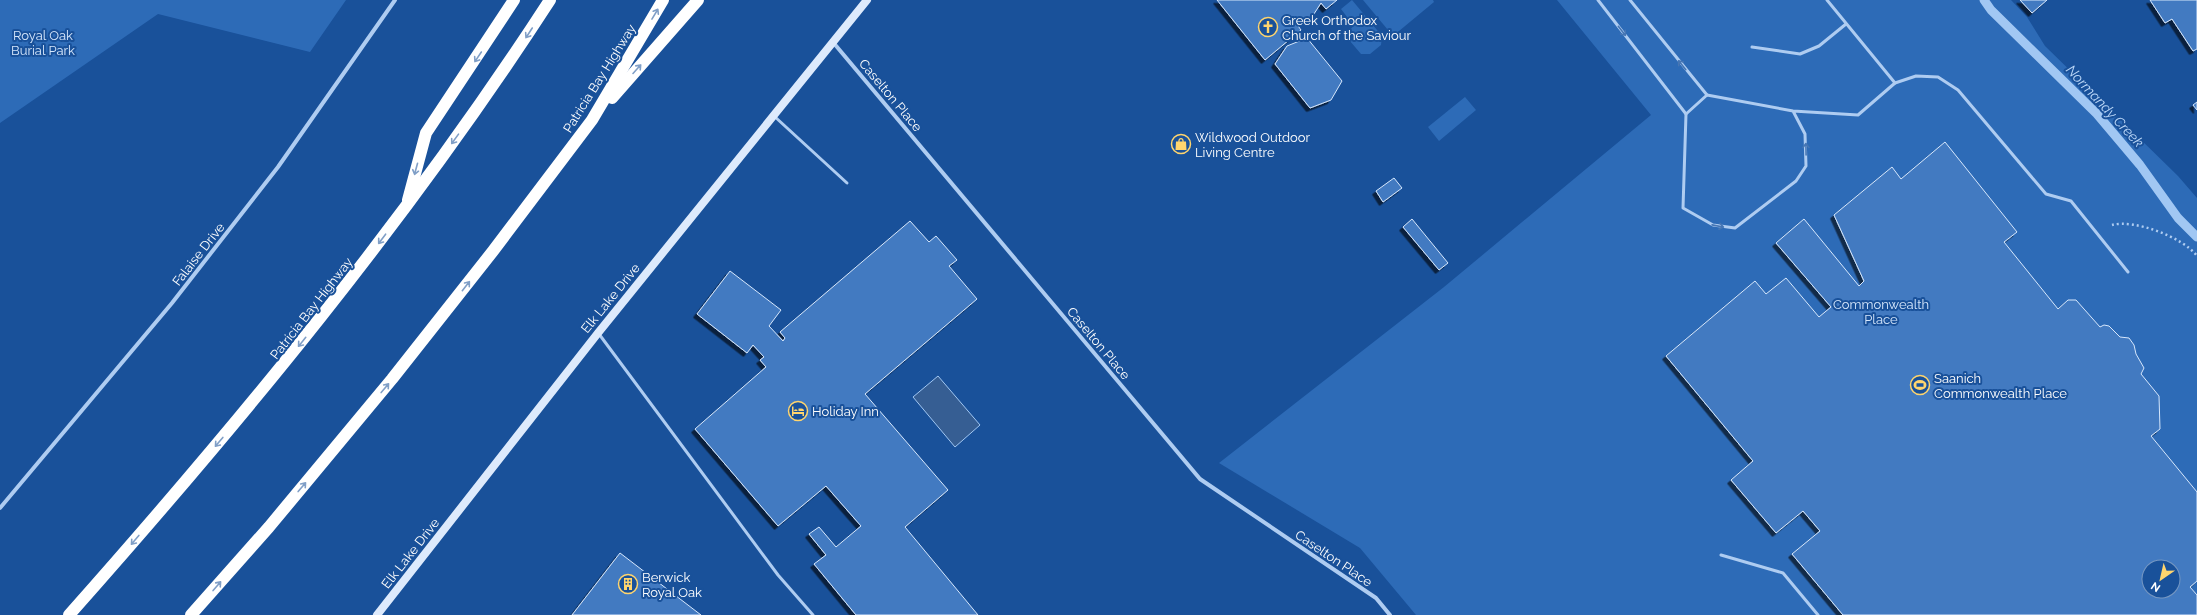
<svg xmlns="http://www.w3.org/2000/svg" width="2197" height="615" viewBox="0 0 2197 615" font-family="Raleway,sans-serif">
	<style>
		.green { fill: #2d6bb7; fill-rule: evenodd }
		.water { fill: #365e93; stroke: #a1c7f3 }
		.lines { fill: none; stroke-linecap: round; stroke-linejoin: round }
		.stream { stroke: #a1c7f3; stroke-width: 9 }
		.building { fill: #427ac1; stroke: #d6e7fc; fill-rule: evenodd; filter: url(#shadow) }
		.path { stroke: #aeccf1; stroke-width: 2.5; stroke-dasharray: 2 3; stroke-linecap: butt }
		.lane { stroke: #aeccf1; stroke-width: 3 }
		.street { stroke: #aeccf1; stroke-width: 4 }
		.secondary { stroke: #ddeafc; stroke-width: 8 }
		.highway { stroke: #fff; stroke-width: 12 }
		.oneway { stroke: #809fc7 }
		.oneway2 { stroke: #4676b4 }
		.labels { text-anchor: middle; stroke-width: 4; stroke-linejoin: round; paint-order: stroke }
		.poi-label { font-size: 13px; fill: #fff; stroke: #19519a; text-anchor: start }
		.park-label { font-size: 13px; fill: #d6e7fc; stroke: #19519a }
		.street-label { font-size: 13px; fill: #fff; stroke: #19519a }
		.water-label { font-size: 14px; font-style: italic; fill: #bbd7f8; stroke: #19519a }
	</style>
	<defs>
		<filter id="shadow"><feDropShadow dx="-3.5" dy="3.5" stdDeviation="0" flood-color="#0009"/></filter>
	</defs>
	<rect width="100%" height="100%" fill="#19519a"/>
	<g class="green">
		<path d="M 0,0 L 346,0 L 310,52 L 158,14 L 0,123 Z"/>
		<path d="M 1352,0 L 1382,36 L 1381,45 L 1370,54 L 1361,54 L 1344,34 L 1354,26 L 1341,9 Z"/>
		<path d="M 1363,0 L 1433,0 L 1434,2 L 1393,36 Z"/>
		<path d="M 1557,0 L 2011,0 L 2027,17 L 2045,46 L 2178,176 L 2197,198 L 2197,615 L 1416,615 L 1360,548 L 1219,463 L 1444,287 L 1651,115 ZM 2149,567 L 2173,567 L 2173,591 L 2149,591 Z"/>
		<path d="M 1465,97 L 1476,110 L 1439,141 L 1428,127 Z"/>
	</g>
	<path class="water" d="M 938,376 L 980,425 L 955,447 L 913,397 Z"/>
	<g class="lines">
		<path class="stream" d="M 1984,0 L 1991,10 L 2097,114 L 2140,165 L 2178,218 L 2197,237"/>
	</g>
	<g class="building">
		<path d="M 1217,0 L 1337,0 L 1326,9 L 1321,3 L 1312,17 L 1296,23 L 1301,30 L 1265,60 Z"/>
		<path d="M 2020,0 L 2047,0 L 2032,13 Z"/>
		<path d="M 2150,0 L 2197,0 L 2197,49 L 2193,51 L 2172,19 L 2165,23 Z"/>
		<path d="M 1307,38 L 1342,81 L 1331,100 L 1310,108 L 1275,64 L 1287,46 Z"/>
		<path d="M 2197,102 L 2197,110 L 2193,105 Z"/>
		<path d="M 1945,142 L 2017,232 L 2004,242 L 2058,309 L 2068,300 L 2076,300 L 2100,327 L 2104,325 L 2109,326 L 2120,337 L 2129,338 L 2134,345 L 2136,354 L 2144,368 L 2141,374 L 2159,396 L 2160,429 L 2151,436 L 2197,492 L 2197,581 L 2190,587 L 2197,595 L 2197,615 L 1843,615 L 1792,554 L 1820,531 L 1803,511 L 1776,533 L 1731,480 L 1753,461 L 1666,356 L 1755,281 L 1766,294 L 1786,278 L 1819,317 L 1831,307 L 1776,243 L 1804,219 L 1859,286 L 1864,281 L 1834,215 L 1892,167 L 1901,179 ZM 2149,567 L 2173,567 L 2173,591 L 2149,591 Z"/>
		<path d="M 1394,178 L 1402,188 L 1383,202 L 1376,191 Z"/>
		<path d="M 1412,219 L 1448,263 L 1439,270 L 1403,227 Z"/>
		<path d="M 910,221 L 929,242 L 936,236 L 957,260 L 949,266 L 977,299 L 865,394 L 948,490 L 905,527 L 978,615 L 856,615 L 814,564 L 826,555 L 809,534 L 819,527 L 836,547 L 861,526 L 826,486 L 778,526 L 695,429 L 766,367 L 760,360 L 764,357 L 753,345 L 747,353 L 697,314 L 730,271 L 781,310 L 769,326 L 783,341 L 785,338 L 780,332 Z"/>
		<path d="M 620,553 L 701,615 L 572,615 Z"/>
	</g>
	<g class="lines">
		<path class="path" d="M 2112,225 C 2134,219 2183,237 2197,256"/>
		<g class="lane">
			<path d="M 1598,0 L 1686,114"/>
			<path d="M 1630,0 L 1707,95"/>
			<path d="M 1827,0 L 1895,83"/>
			<path d="M 1752,47 L 1800,54 L 1819,46 L 1846,24"/>
			<path d="M 1793,111 L 1805,134 L 1806,166 L 1796,181 L 1735,228 L 1713,225 L 1683,208 L 1686,114 L 1707,95 L 1793,111 L 1858,115 L 1895,83 L 1916,76 L 1938,77 L 1958,90 L 2046,194 L 2071,201 L 2128,272"/>
			<path d="M 774,116 L 847,183"/>
			<path d="M 599,334 L 778,575 L 813,615"/>
			<path d="M 1721,555 L 1783,573 L 1818,615"/>
		</g>
		<g class="street">
			<path d="M 832,41 L 1200,479 L 1376,598 L 1390,615"/>
			<path d="M 0,508 L 172,303 L 278,167 L 395,0"/>
		</g>
		<path class="secondary" d="M 377,615 L 598,333 L 867,0"/>
		<g class="highway">
			<path d="M 612,98 L 698,0"/>
			<path d="M 408,200 L 426,133 L 514,0"/>
			<path d="M 69,615 C 242,420 408,219 550,0"/>
			<path d="M 191,615 L 269,527 L 392,379 L 493,251 L 592,120 L 663,0"/>
		</g>
	</g>
	<defs><path id="oneway-shaft" d="M-6 0H5M1.5-3L5.5 0L1.5 3" fill="none" stroke-width="1.6" stroke-linecap="round" stroke-linejoin="round"/></defs>
	<g class="oneway">
		<use href="#oneway-shaft" transform="translate(655 14) rotate(-59)"/>
		<use href="#oneway-shaft" transform="translate(529 33) rotate(123)"/>
		<use href="#oneway-shaft" transform="translate(478 57) rotate(124)"/>
		<use href="#oneway-shaft" transform="translate(637 69) rotate(-48)"/>
		<use href="#oneway-shaft" transform="translate(455 139) rotate(126)"/>
		<use href="#oneway-shaft" transform="translate(416 169) rotate(105)"/>
		<use href="#oneway-shaft" transform="translate(382 239) rotate(127)"/>
		<use href="#oneway-shaft" transform="translate(466 286) rotate(-52)"/>
		<use href="#oneway-shaft" transform="translate(302 342) rotate(129)"/>
		<use href="#oneway-shaft" transform="translate(385 388) rotate(-50)"/>
		<use href="#oneway-shaft" transform="translate(219 442) rotate(130)"/>
		<use href="#oneway-shaft" transform="translate(302 487) rotate(-50)"/>
		<use href="#oneway-shaft" transform="translate(135 540) rotate(130)"/>
		<use href="#oneway-shaft" transform="translate(217 586) rotate(-49)"/>
	</g>
	<g class="oneway2">
		<use href="#oneway-shaft" transform="translate(1622 31) rotate(52)"/>
		<use href="#oneway-shaft" transform="translate(1682 65) rotate(-129)"/>
		<use href="#oneway-shaft" transform="translate(1806 149) rotate(-91)"/>
		<use href="#oneway-shaft" transform="translate(1718 226) rotate(11)"/>
	</g>
	<defs>
		<g id="church-ring" transform="scale(1)"><circle r="9.5" fill="#19519a" stroke="#ffd56e" stroke-width="1.5"/><path d="M-1.2-6h2.4v3.5h3.3v2.4h-3.3V6h-2.4V-.1h-3.3v-2.4h3.3Z" fill="#ffd56e"/></g>
		<g id="shop-ring" transform="scale(1)"><circle r="9.5" fill="#19519a" stroke="#ffd56e" stroke-width="1.5"/><path d="M-5-2.5h2.3a2.7 3.5 0 0 1 5.4 0H5L5.5 6h-11ZM-1.5-2.5h3a1.5 2.3 0 0 0-3 0Z" fill="#ffd56e"/></g>
		<g id="stadium-ring" transform="scale(1)"><circle r="9.5" fill="#19519a" stroke="#ffd56e" stroke-width="1.5"/><path d="M0-5a6.5 5 0 1 0 0 10a6.5 5 0 1 0 0-10ZM-3.5-1.8h7v3.6h-7Z" fill="#ffd56e"/></g>
		<g id="hotel-ring" transform="scale(1)"><circle r="9.5" fill="#19519a" stroke="#ffd56e" stroke-width="1.5"/><path d="M-6-4.5h1.5V1H6V5H4.5V3h-9V5H-6ZM-4 0a1.8 1.8 0 1 1 3.6 0ZM.5 0V-2.5h3Q6-2.5 6 0Z" fill="#ffd56e"/></g>
		<g id="building-ring" transform="scale(1)"><circle r="9.5" fill="#19519a" stroke="#ffd56e" stroke-width="1.5"/><path d="M-4-6H4V6H1V3H-1V6H-4ZM-2.5-4.3h1.7v1.8h-1.7ZM.8-4.3h1.7v1.8H.8ZM-2.5-1h1.7V.8h-1.7ZM.8-1h1.7V.8H.8Z" fill="#ffd56e"/></g>
	</defs>
	<g fill-rule="evenodd">
		<use href="#church-ring" x="1268" y="27"/>
		<use href="#shop-ring" x="1181" y="144"/>
		<use href="#stadium-ring" x="1920" y="385"/>
		<use href="#hotel-ring" x="798" y="411"/>
		<use href="#building-ring" x="628" y="584"/>
	</g>
	<g class="labels">
		<g class="poi-label">
			<text x="1282" y="25">Greek Orthodox<tspan x="1282" dy="15">Church of the Saviour</tspan></text>
			<text x="1195" y="142">Wildwood Outdoor<tspan x="1195" dy="15">Living Centre</tspan></text>
			<text x="1934" y="383">Saanich<tspan x="1934" dy="15">Commonwealth Place</tspan></text>
			<text x="812" y="416">Holiday Inn</text>
			<text x="642" y="582">Berwick<tspan x="642" dy="15">Royal Oak</tspan></text>
		</g>
		<g class="park-label">
			<text x="43" y="40">Royal Oak<tspan x="43" dy="15">Burial Park</tspan></text>
			<text x="1881" y="309">Commonwealth<tspan x="1881" dy="15">Place</tspan></text>
		</g>
		<g class="street-label">
			<text transform="translate(599 78) rotate(-58)" y="5">Patricia Bay Highway</text>
			<text transform="translate(891 95) rotate(50)" y="5">Caselton Place</text>
			<text transform="translate(198 254) rotate(-52)" y="5">Falaise Drive</text>
			<text transform="translate(610 298) rotate(-51)" y="5">Elk Lake Drive</text>
			<text transform="translate(311 308) rotate(-52)" y="5">Patricia Bay Highway</text>
			<text transform="translate(1099 343) rotate(50)" y="5">Caselton Place</text>
			<text transform="translate(410 553) rotate(-52)" y="5">Elk Lake Drive</text>
			<text transform="translate(1334 558) rotate(34)" y="5">Caselton Place</text>
		</g>
		<g class="water-label">
			<text transform="translate(2105 106) rotate(47)" y="5">Normandy Creek</text>
		</g>
	</g>
	<g transform="translate(2161 579) rotate(214)"><circle r="19" fill="#19519a" stroke="#7597c2"/>
	<path d="M0-3L7 15L0 10L-7 15Z" fill="#ffd56e"/>
	<text y="-6" font-size="11" font-weight="bold" text-anchor="middle" fill="#ffffff">N</text>
	</g>
</svg>
